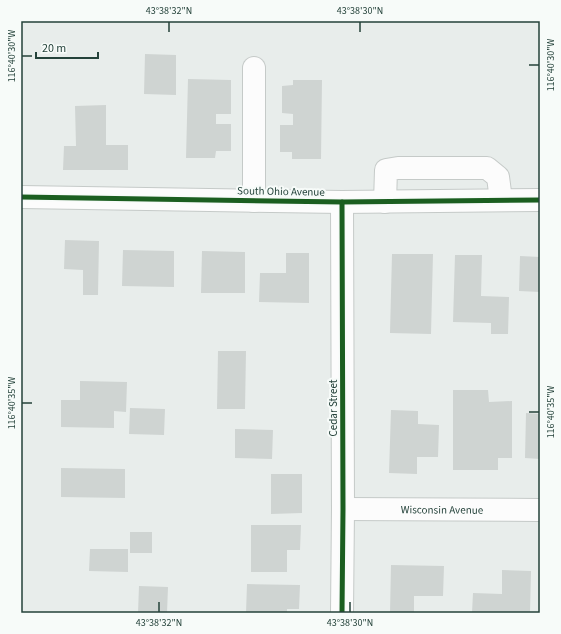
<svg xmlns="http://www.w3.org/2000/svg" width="561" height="634" viewBox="0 0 561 634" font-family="'Source Sans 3',sans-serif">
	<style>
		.building { fill: #cfd4d2 }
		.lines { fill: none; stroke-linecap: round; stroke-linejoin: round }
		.minor-casing { stroke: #c5cac8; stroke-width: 24 }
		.minor { stroke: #fcfcfc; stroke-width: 22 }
		.cycleway-casing { stroke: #f7fbf9; stroke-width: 8 }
		.cycleway { stroke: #1b5e20; stroke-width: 5 }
		.ticks { fill: none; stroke: #24423a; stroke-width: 1.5 }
		.labels { text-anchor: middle; stroke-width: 4; stroke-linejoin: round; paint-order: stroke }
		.street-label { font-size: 11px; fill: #24423a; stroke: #f7fbf9 }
		.neatline { fill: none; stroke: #24423a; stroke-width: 1.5 }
		.ticks-label { font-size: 10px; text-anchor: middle; fill: #24423a }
	</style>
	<rect width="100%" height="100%" fill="#e8edeb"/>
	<g class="building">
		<path d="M 145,54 L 176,55 L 176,95 L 144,94 Z"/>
		<path d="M 188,79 L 231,80 L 231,114 L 216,114 L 216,124 L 231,124 L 231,151 L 216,151 L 215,158 L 186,158 Z"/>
		<path d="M 293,80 L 322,80 L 321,159 L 292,159 L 292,152 L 280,152 L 280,125 L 293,125 L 293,114 L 282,113 L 282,86 L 293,85 Z"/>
		<path d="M 106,105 L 106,145 L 128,145 L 128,170 L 63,170 L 64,146 L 76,146 L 75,106 Z"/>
		<path d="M 65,240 L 99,241 L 98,295 L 83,295 L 83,270 L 64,269 Z"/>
		<path d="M 123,250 L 174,251 L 174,287 L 122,286 Z"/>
		<path d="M 202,251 L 245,252 L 245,293 L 201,293 Z"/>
		<path d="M 286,253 L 309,253 L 309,303 L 259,302 L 260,273 L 286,273 Z"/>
		<path d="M 392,254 L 433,254 L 431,334 L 390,333 Z"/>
		<path d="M 455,255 L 482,255 L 481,296 L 509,297 L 508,334 L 491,334 L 491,323 L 453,322 Z"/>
		<path d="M 520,256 L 540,257 L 540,292 L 519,291 Z"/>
		<path d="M 218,351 L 246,351 L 245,409 L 217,409 Z"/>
		<path d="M 80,381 L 127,382 L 126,412 L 114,411 L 114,428 L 61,427 L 61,400 L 80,400 Z"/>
		<path d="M 453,390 L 488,390 L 489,402 L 512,401 L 512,458 L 498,458 L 498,470 L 453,470 Z"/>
		<path d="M 130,408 L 165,409 L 164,435 L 129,434 Z"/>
		<path d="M 391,410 L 418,411 L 418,424 L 439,425 L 438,457 L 417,457 L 417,474 L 389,473 Z"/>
		<path d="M 526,413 L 540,414 L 540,459 L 525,458 Z"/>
		<path d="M 235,429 L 273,430 L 272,459 L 235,458 Z"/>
		<path d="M 61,468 L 125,469 L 125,498 L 61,497 Z"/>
		<path d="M 271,474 L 302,474 L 302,513 L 271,514 Z"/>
		<path d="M 251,525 L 301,525 L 300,550 L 287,550 L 287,572 L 251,572 Z"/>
		<rect x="130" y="532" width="22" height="21"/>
		<path d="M 90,549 L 128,549 L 128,572 L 89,571 Z"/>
		<path d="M 391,565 L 444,566 L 443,596 L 414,596 L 414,613 L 390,613 Z"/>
		<path d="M 502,570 L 531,571 L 530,613 L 472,613 L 473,593 L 502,594 Z"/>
		<path d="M 247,584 L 300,585 L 299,609 L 287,609 L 287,613 L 246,613 Z"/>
		<path d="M 139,586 L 168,587 L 167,613 L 138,613 Z"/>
	</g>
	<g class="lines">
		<g class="minor-casing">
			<g id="minor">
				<path d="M 254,68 L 254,201"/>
				<path d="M 21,197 L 342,202 L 540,200"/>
				<path d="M 385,202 L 386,170 L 398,168 L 487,168 L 498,177 L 501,200"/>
				<path id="s1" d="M 343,509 L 540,510"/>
				<path d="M 342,613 L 343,509 L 342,202"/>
			</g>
		</g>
		<use href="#minor" class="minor"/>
		<g class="cycleway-casing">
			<g id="cycleway">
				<path d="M 21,197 L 342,202 L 540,200"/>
				<path d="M 342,613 L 343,509 L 342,202"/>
			</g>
		</g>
		<use href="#cycleway" class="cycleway"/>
	</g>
	<path class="ticks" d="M 169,32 L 169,22M 360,32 L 360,22M 22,56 L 32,56M 529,65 L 539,65M 22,403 L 32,403M 529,412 L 539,412M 159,612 L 159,602M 350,612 L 350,602"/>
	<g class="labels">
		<g class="street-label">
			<text transform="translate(281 191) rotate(1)" y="4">South Ohio Avenue</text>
			<text transform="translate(333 408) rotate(-90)" y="4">Cedar Street</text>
			<text dy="4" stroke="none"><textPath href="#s1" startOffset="99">Wisconsin Avenue</textPath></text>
		</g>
	</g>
	<rect width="561" height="634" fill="none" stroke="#f7fbf9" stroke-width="44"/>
	<path d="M36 52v6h62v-6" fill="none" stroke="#24423a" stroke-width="2"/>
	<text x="42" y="52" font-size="12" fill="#24423a" stroke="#f7fbf9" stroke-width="3" paint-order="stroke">20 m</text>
	<rect x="22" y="22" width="517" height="590" class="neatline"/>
	<g class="ticks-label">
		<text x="169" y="14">43°38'32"N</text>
		<text x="360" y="14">43°38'30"N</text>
		<text transform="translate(11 56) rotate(-90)" y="4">116°40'30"W</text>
		<text transform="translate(550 65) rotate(-90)" y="4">116°40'30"W</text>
		<text transform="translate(11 403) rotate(-90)" y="4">116°40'35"W</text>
		<text transform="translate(550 412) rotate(-90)" y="4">116°40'35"W</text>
		<text x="159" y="626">43°38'32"N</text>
		<text x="350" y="626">43°38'30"N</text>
	</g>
</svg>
